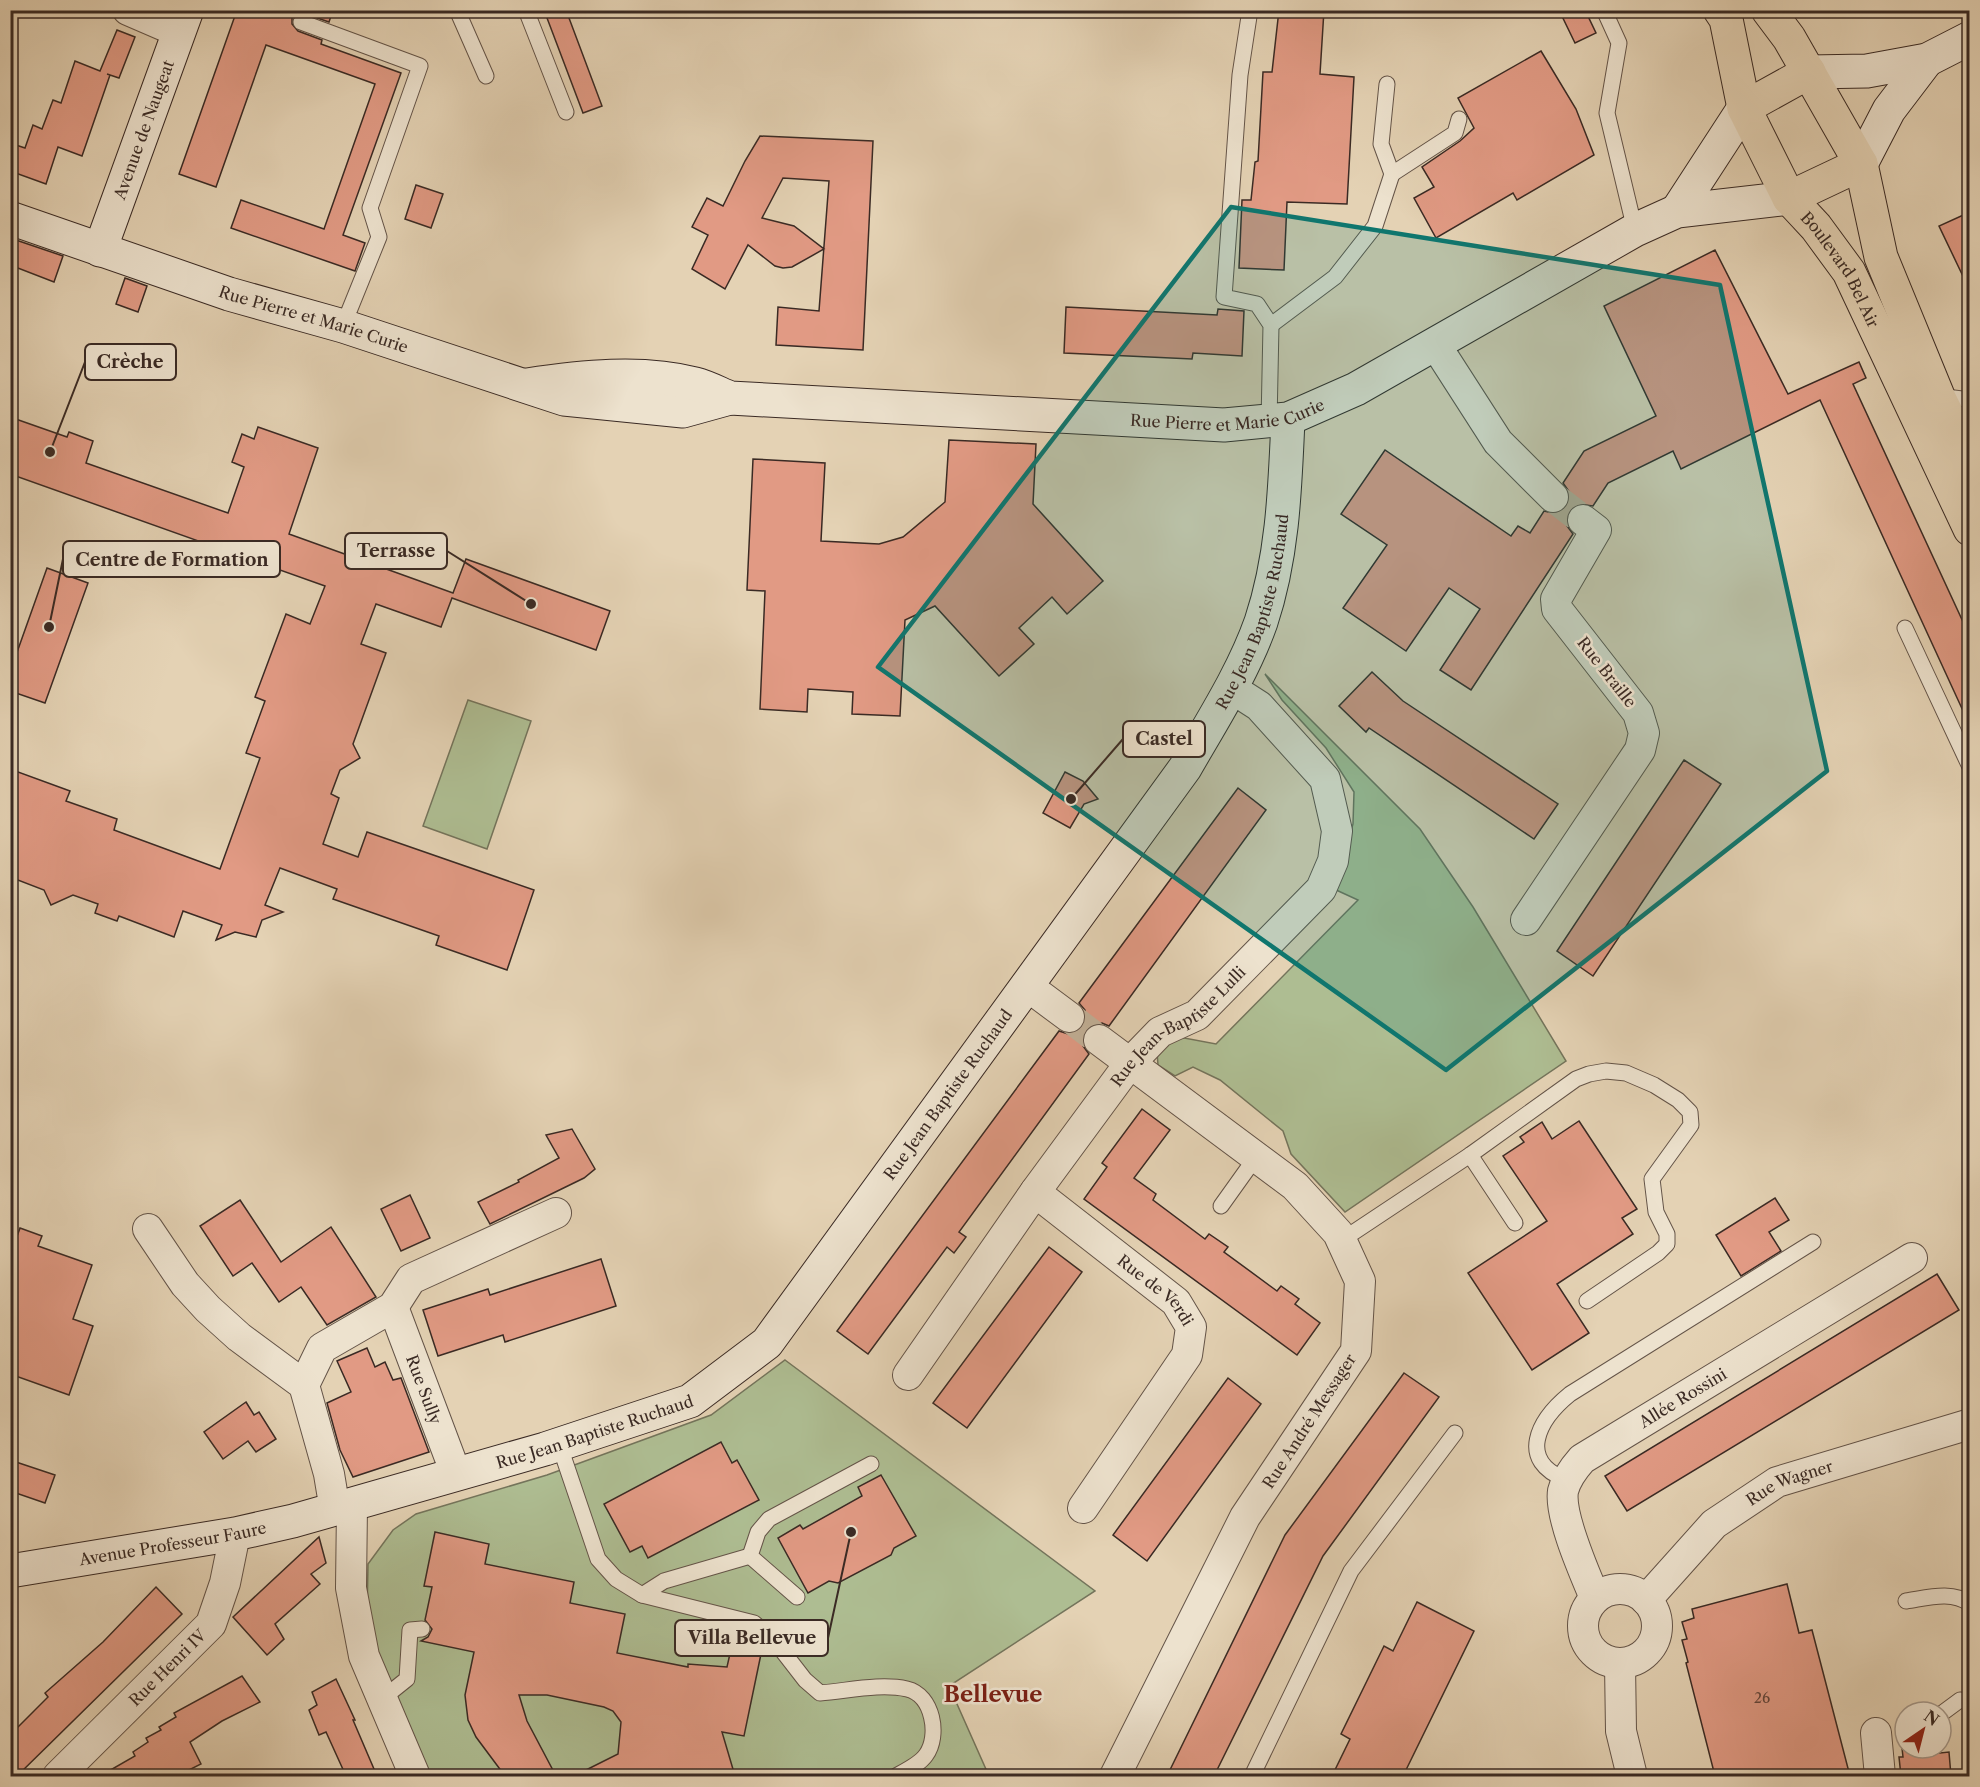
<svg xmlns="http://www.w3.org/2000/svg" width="1980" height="1787" viewBox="0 0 1980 1787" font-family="'Libre Caslon Text',serif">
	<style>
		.green { fill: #aebd92; stroke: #74745b; stroke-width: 1.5 }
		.building { fill: #e19a84; stroke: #3a2a24; stroke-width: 1.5 }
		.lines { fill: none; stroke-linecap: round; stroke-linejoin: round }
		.street-tunnel { stroke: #c2b097; stroke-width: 30; stroke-dasharray: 30 15; stroke-linecap: butt }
		.lane-casing { stroke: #645448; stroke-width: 17 }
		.street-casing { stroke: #645448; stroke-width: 32 }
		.secondary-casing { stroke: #3a2a24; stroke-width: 35 }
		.primary-casing { stroke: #3a2a24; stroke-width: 35 }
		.lane { stroke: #ede2ce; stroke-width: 15 }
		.street { stroke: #ede2ce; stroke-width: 30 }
		.secondary { stroke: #ede2ce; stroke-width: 33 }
		.primary { stroke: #e4d2b4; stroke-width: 33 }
		.marked { fill: #0f766e; fill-opacity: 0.2; stroke: #0f766e; stroke-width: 4.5; stroke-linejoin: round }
		.labels { text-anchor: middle; stroke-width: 5; stroke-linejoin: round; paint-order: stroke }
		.number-label { font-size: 14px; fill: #64463c }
		.street-label { font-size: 16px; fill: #3a2a24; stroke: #ede2ce }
		.district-label { font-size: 22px; font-weight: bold; fill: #7a1f14; stroke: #ede2ce }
		.leader { fill: none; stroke: #3a2a24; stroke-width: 2 }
		.callout-dot { fill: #3a2a24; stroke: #ede2ce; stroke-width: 2 }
		.callout { fill: #ede2ce; stroke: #3a2a24; stroke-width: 2 }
		.callout-label { font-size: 18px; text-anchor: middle; font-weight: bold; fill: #3a2a24 }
	</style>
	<rect width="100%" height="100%" fill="#e4d2b4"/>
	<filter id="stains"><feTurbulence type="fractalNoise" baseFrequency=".00333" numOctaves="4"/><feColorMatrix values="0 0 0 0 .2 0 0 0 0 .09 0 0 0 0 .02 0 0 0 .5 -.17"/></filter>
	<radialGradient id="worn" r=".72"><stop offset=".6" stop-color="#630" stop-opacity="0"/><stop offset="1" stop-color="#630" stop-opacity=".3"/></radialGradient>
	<g class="green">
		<path d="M 1265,674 L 1420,829 L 1473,907 L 1566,1061 L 1345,1212 L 1291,1154 L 1283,1131 L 1220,1080 L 1193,1067 L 1175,1076 L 1158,1065 L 1157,1052 L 1179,1037 L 1216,1044 L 1358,900 L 1334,889 L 1353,824 L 1354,792 L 1326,748 L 1282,700 Z"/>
		<path d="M 468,700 L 531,721 L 487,849 L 423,826 Z"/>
		<path d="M 785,1360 L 1095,1591 L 949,1686 L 989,1776 L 427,1776 L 386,1680 L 367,1617 L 368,1564 L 393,1530 L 416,1514 L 547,1475 L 711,1415 Z"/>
	</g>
	<g class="building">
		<path d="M 237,10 L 333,10 L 329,22 L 300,12 L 292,18 L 292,24 L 298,31 L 322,40 L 321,44 L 401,73 L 343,235 L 365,243 L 355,271 L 231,228 L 241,200 L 324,229 L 375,84 L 266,45 L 216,187 L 179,174 Z"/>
		<path d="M 544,10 L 566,10 L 602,106 L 583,113 Z"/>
		<path d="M 1279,10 L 1324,10 L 1320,74 L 1354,77 L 1347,204 L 1287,202 L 1284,270 L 1239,268 L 1242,200 L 1251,200 L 1255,162 L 1258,161 L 1263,72 L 1272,72 Z"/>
		<path d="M 1559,10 L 1585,10 L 1596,33 L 1575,43 Z"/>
		<path d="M 117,30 L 135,37 L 119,78 L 107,74 L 110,75 L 82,156 L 58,147 L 46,184 L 10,171 L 10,143 L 25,148 L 33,125 L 42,129 L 53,100 L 61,103 L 75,61 L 100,71 Z"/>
		<path d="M 1541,51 L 1576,109 L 1594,155 L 1517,200 L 1513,193 L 1436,238 L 1414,198 L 1434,187 L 1422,167 L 1460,141 L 1474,128 L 1458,98 Z"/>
		<path d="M 760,136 L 873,141 L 863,350 L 776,345 L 778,307 L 819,311 L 829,181 L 783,178 L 762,218 L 794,226 L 824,249 L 792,267 L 783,268 L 775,266 L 748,245 L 725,289 L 692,269 L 708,235 L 692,227 L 707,198 L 723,206 L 745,161 Z"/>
		<path d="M 416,185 L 443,194 L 431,228 L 405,219 Z"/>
		<path d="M 1970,212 L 1970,291 L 1939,226 Z"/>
		<path d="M 10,238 L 63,256 L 54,282 L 10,265 Z"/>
		<path d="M 1715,250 L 1788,394 L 1859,362 L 1866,378 L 1853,384 L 1970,637 L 1970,726 L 1820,400 L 1681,469 L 1673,451 L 1608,483 L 1593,506 L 1577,504 L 1570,509 L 1566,517 L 1567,526 L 1573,534 L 1471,690 L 1440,670 L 1480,609 L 1449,588 L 1406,651 L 1343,608 L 1387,545 L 1341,514 L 1385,450 L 1511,536 L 1518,526 L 1530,533 L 1544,511 L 1557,514 L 1566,509 L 1570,493 L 1563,483 L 1584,451 L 1656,416 L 1604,306 Z"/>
		<path d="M 125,278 L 147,286 L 138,312 L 116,304 Z"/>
		<path d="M 1066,307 L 1217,315 L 1218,309 L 1244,311 L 1242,356 L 1193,353 L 1192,359 L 1064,353 Z"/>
		<path d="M 10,417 L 67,437 L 69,432 L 93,441 L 86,463 L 228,513 L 244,467 L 232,462 L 242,434 L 254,439 L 258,427 L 318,448 L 289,534 L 453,593 L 466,559 L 610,611 L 596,650 L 452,598 L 441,627 L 376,604 L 361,644 L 386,653 L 353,744 L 360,758 L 340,770 L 331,794 L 339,798 L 323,844 L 358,857 L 367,832 L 534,890 L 507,970 L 436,945 L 439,936 L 333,899 L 337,889 L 280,868 L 265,905 L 283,912 L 262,920 L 256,937 L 235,932 L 216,940 L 222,925 L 183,911 L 174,937 L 119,916 L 117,921 L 95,913 L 98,904 L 73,895 L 51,905 L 44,890 L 10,877 L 10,769 L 70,791 L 66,801 L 117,819 L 114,830 L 220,869 L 260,758 L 246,753 L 265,701 L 255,697 L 286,614 L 310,624 L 325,586 L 10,474 Z"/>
		<path d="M 949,440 L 1036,444 L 1033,504 L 1103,581 L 1067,614 L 1052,597 L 1019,628 L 1034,644 L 999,676 L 935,606 L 905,620 L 900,716 L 852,714 L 853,692 L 808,689 L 807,712 L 760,709 L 765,591 L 747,590 L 753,459 L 825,463 L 821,541 L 879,544 L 903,537 L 945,502 Z"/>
		<path d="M 47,568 L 88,583 L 45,703 L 10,691 L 10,672 Z"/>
		<path d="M 1372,672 L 1403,701 L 1558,804 L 1534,839 L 1369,728 L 1366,732 L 1339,706 Z"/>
		<path d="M 1684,760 L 1721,784 L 1593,976 L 1557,951 Z"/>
		<path d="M 1065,772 L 1083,781 L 1098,799 L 1084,804 L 1070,828 L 1043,813 Z"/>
		<path d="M 1238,788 L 1266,810 L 1109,1026 L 1102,1023 L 1093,1024 L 1085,1030 L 1083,1046 L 1089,1054 L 959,1232 L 966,1237 L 954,1253 L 947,1247 L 868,1354 L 837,1331 L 1059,1031 L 1068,1034 L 1082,1028 L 1086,1018 L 1085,1010 L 1079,1003 Z"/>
		<path d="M 1142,1109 L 1170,1130 L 1134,1178 L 1156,1194 L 1153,1200 L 1205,1239 L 1209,1234 L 1228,1247 L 1224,1252 L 1277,1291 L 1281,1286 L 1299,1299 L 1295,1304 L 1320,1323 L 1297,1355 L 1084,1199 L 1107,1167 L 1102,1163 Z"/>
		<path d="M 1579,1121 L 1637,1209 L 1622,1218 L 1633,1234 L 1557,1284 L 1589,1333 L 1532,1370 L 1468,1273 L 1547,1221 L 1503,1156 L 1524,1142 L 1520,1137 L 1542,1122 L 1552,1139 Z"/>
		<path d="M 572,1129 L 595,1169 L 584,1178 L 490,1224 L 478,1202 L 519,1182 L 518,1180 L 559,1158 L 546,1135 Z"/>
		<path d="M 410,1195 L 430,1238 L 401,1251 L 381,1209 Z"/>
		<path d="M 1775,1198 L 1789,1220 L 1769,1232 L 1781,1251 L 1741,1276 L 1716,1235 Z"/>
		<path d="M 240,1200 L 281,1262 L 331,1227 L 376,1297 L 327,1325 L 301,1287 L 279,1302 L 252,1263 L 233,1276 L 200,1226 Z"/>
		<path d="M 20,1228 L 42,1236 L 38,1246 L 92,1265 L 73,1319 L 93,1326 L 69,1395 L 10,1374 L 10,1256 Z"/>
		<path d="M 1049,1247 L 1082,1272 L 967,1428 L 933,1403 Z"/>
		<path d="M 601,1259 L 616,1306 L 505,1342 L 503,1335 L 438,1356 L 423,1310 L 488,1289 L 490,1295 Z"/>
		<path d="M 1937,1274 L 1959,1310 L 1627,1511 L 1605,1476 Z"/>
		<path d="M 367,1348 L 375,1367 L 385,1362 L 393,1380 L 401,1378 L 429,1452 L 353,1477 L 340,1450 L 327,1403 L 351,1392 L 337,1361 Z"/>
		<path d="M 1404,1373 L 1439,1397 L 1323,1556 L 1214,1776 L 1167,1776 L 1285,1535 Z"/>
		<path d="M 1228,1378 L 1261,1404 L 1147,1561 L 1113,1535 Z"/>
		<path d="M 246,1402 L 254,1415 L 259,1412 L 276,1439 L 256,1452 L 248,1441 L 223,1459 L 204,1432 Z"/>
		<path d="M 721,1442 L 732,1463 L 737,1460 L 759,1500 L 648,1558 L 642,1546 L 630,1552 L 604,1504 Z"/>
		<path d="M 10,1460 L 55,1475 L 45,1503 L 10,1491 Z"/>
		<path d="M 881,1475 L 916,1536 L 894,1548 L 891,1555 L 838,1583 L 829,1581 L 808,1593 L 778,1538 L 800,1525 L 803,1529 L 862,1496 L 858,1487 Z"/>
		<path d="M 435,1532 L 489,1544 L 485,1564 L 574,1582 L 570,1603 L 625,1614 L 617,1653 L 688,1667 L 688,1664 L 727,1667 L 731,1649 L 761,1654 L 744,1736 L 722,1732 L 735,1776 L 574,1776 L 618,1754 L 621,1722 L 613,1711 L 604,1707 L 547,1695 L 519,1695 L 527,1721 L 556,1776 L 505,1776 L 476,1737 L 468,1720 L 465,1695 L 474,1652 L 421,1641 L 428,1637 L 432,1629 L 425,1620 L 432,1587 L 424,1586 Z"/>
		<path d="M 319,1537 L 326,1563 L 311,1574 L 320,1584 L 275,1624 L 284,1639 L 267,1655 L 233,1617 Z"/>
		<path d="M 1787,1584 L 1799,1633 L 1812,1630 L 1850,1776 L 1715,1776 L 1686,1663 L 1688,1662 L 1682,1640 L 1687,1639 L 1682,1622 L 1694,1618 L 1692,1609 Z"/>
		<path d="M 156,1587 L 182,1614 L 17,1776 L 10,1776 L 10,1735 L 48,1697 L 45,1693 L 103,1642 Z"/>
		<path d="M 1417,1602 L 1474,1631 L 1403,1776 L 1332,1776 L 1350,1739 L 1341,1734 L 1384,1646 L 1393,1651 Z"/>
		<path d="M 242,1676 L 260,1702 L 222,1721 L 190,1742 L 201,1764 L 177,1776 L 100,1776 L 135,1756 L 133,1752 L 148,1742 L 146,1738 L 161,1730 L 159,1727 L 176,1717 L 174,1713 Z"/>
		<path d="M 336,1679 L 355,1720 L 353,1720 L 377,1776 L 346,1776 L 326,1732 L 319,1735 L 309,1710 L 317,1705 L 312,1692 Z"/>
		<path d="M 1902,1748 L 1931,1748 L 1931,1754 L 1949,1752 L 1951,1776 L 1901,1776 L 1899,1757 L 1903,1757 Z"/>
	</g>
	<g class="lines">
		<g class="street-tunnel">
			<path d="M 1553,497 L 1583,520"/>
			<path d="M 1069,1017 L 1099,1040"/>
		</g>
		<g class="lane-casing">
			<g id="lane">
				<path d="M 457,10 L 486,76"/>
				<path d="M 526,10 L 566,112"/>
				<path d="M 1250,10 L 1240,75 L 1224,297 L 1257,304 L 1271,325 L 1269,423"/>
				<path d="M 1604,10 L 1619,43 L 1607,113 L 1635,230"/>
				<path d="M 301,22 L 420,66 L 370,208 L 379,237 L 343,326"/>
				<path d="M 1392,174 L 1455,133 L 1459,119"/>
				<path d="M 1271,325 L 1335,277 L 1375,226 L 1392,174 L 1381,144 L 1387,84"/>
				<path d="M 1938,396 L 1970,400"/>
				<path d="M 1905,628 L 1970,767"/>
				<path d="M 1470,1155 L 1515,1223"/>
				<path d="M 1221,1206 L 1256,1157"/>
				<path d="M 1342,1240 L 1470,1155 L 1576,1079 L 1589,1074 L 1606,1071 L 1626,1073 L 1654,1085 L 1678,1100 L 1690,1112 L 1691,1125 L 1652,1179 L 1656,1212 L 1667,1234 L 1667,1244 L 1658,1253 L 1587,1301"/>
				<path d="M 559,1444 L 598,1559 L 616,1579 L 642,1595 L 754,1623 L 774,1640 L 805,1680 L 820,1693 C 847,1691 880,1683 907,1689 C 933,1695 940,1736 926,1755 C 920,1764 905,1771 896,1776"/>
				<path d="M 1567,1480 C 1516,1461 1538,1420 1570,1394 L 1813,1242"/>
				<path d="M 642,1595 L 664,1581 L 750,1556"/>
				<path d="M 797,1597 L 750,1556 L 758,1532 L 769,1519 L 871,1464"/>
				<path d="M 1906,1601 C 1927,1598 1952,1590 1970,1604"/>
				<path d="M 382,1699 L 407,1679 L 410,1630 L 422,1629"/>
				<path d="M 1941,1714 L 1960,1700"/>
				<path d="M 1252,1776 L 1351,1571 L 1455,1433"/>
			</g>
		</g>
		<g class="street-casing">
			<g id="street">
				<path d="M 128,10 L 179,32"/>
				<path d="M 1435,344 L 1498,442 L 1553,497"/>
				<path d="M 1526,920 L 1640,750 L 1644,733 L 1638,713 L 1557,609 L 1556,599 L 1596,530 L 1583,520"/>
				<path d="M 1026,985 L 1069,1017"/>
				<path d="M 1099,1040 L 1295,1186 L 1338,1233 L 1360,1281 L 1356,1351 L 1245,1517 L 1115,1776"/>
				<path id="s1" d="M 1035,1192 L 1176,1302 L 1191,1327 L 1187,1355 L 1083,1508"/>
				<path d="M 148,1229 L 185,1284 L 208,1309 L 239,1337 L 304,1385 L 329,1474 L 335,1510"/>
				<path id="s2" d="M 393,1307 L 456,1474"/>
				<path id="s3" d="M 908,1375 L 1035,1192 L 1130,1063 L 1160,1032 L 1197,1015 L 1321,889 L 1333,861 L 1337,831 L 1325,779 L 1259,706 L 1231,688"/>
				<path d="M 304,1385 L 322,1348 L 393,1307 L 411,1279 L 556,1213"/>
				<path d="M 352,1506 L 351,1588 L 364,1656 L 415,1776"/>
				<circle cx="1620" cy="1626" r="37"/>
				<path id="s4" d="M 1595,1598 C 1585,1574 1559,1516 1563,1491 C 1566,1478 1574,1468 1582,1459 L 1912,1258"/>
				<path id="s5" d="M 1646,1600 L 1714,1524 L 1777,1482 L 1970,1424"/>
				<path d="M 1620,1664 L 1621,1731 L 1632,1776"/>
				<path d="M 1876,1733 L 1880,1776"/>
				<path id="s6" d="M 58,1776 L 211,1624 L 225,1583 L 235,1534"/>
			</g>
		</g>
		<g class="secondary-casing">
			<g id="secondary">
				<path d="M 1809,72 L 1867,71 L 1927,60 L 1970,38"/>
				<path d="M 1861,164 L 1889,110 L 1927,60"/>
				<path d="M 1677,211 L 1744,108"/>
				<path id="s7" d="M 10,218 L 229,294 L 343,326 L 564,399 L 683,411 L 730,398"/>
				<path id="s8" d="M 100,250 L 187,10"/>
				<path id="s9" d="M 527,385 C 580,377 642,370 695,384 C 707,387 718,393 730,398 L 1224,425 L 1288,419 L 1356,389 L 1635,230 L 1677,211 L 1789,198"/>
				<path id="s10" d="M 10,1571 L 235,1534 L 293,1521 L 545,1449 L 690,1401 L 767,1343 L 1185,768 C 1212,721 1243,673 1261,622 C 1283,556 1285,488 1288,419"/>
			</g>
		</g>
		<g class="primary-casing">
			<g id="primary">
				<path id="s11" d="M 1720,10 L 1726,19 L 1744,108 L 1789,198 L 1816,227 L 1849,272 L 1970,529"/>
				<path d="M 1768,10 L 1789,38 L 1861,164 L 1881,257 L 1938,396 L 1970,461"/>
				<path d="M 1744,108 L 1809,72"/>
				<path d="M 1789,198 L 1861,164"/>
			</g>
		</g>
		<use href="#lane" class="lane"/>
		<use href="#street" class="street"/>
		<use href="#secondary" class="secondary"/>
		<use href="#primary" class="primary"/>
	</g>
	<path class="marked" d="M 1231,207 L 1720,285 L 1827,771 L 1446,1070 L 878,667 Z"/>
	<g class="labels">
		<g class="number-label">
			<text x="1762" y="1703">26</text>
		</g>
		<g class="street-label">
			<text dy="6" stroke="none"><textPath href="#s8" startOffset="128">Avenue de Naugeat</textPath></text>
			<text dy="6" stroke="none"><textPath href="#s11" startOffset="291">Boulevard Bel Air</textPath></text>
			<text dy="6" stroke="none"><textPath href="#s7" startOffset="320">Rue Pierre et Marie Curie</textPath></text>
			<text dy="6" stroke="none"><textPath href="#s9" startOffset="706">Rue Pierre et Marie Curie</textPath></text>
			<text dy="6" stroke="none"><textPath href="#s10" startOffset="1682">Rue Jean Baptiste Ruchaud</textPath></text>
			<text transform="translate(1607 672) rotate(52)" y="6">Rue Braille</text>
			<text dy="6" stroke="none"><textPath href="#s3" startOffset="444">Rue Jean-Baptiste Lulli</textPath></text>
			<text dy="6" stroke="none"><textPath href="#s10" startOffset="1106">Rue Jean Baptiste Ruchaud</textPath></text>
			<text dy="6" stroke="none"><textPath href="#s1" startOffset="156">Rue de Verdi</textPath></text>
			<text dy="6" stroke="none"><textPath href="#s2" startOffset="88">Rue Sully</textPath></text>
			<text dy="6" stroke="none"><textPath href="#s4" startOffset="268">Allée Rossini</textPath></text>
			<text transform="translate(1309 1421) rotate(-57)" y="6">Rue André Messager</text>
			<text dy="6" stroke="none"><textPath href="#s10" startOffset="602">Rue Jean Baptiste Ruchaud</textPath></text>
			<text dy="6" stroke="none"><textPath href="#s5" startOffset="189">Rue Wagner</textPath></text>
			<text dy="6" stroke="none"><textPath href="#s10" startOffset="165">Avenue Professeur Faure</textPath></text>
			<text dy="6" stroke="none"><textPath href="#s6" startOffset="154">Rue Henri IV</textPath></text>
		</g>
		<g class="district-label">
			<text x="993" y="1702">Bellevue</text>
		</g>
	</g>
	<path class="leader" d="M50 452L85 362M531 604L447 551M49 627L63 559M1071 799L1123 739M851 1532L828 1638"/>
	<g class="callout-dot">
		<circle cx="50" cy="452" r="6"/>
		<circle cx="531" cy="604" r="6"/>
		<circle cx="49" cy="627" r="6"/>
		<circle cx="1071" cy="799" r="6"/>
		<circle cx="851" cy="1532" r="6"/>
	</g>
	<g class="callout">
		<rect x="85" y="344" width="91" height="36" rx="6"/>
		<rect x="345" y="533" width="102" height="36" rx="6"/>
		<rect x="63" y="541" width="217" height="36" rx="6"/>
		<rect x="1123" y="721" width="82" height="36" rx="6"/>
		<rect x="675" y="1620" width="153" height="36" rx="6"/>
	</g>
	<g class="callout-label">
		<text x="130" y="368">Crèche</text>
		<text x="396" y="557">Terrasse</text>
		<text x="172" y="566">Centre de Formation</text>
		<text x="1164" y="745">Castel</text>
		<text x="752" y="1644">Villa Bellevue</text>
	</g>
	<rect width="1980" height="1787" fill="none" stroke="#e4d2b4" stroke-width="36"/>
	<rect x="12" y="12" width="1956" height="1763" fill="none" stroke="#3a2a24" stroke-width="3"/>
	<rect x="18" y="18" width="1944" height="1751" fill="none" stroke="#3a2a24" stroke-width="1.5"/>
	<g transform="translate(1923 1730) rotate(35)"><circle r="28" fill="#ede2ce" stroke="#a5988a" stroke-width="1.5"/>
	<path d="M0-4.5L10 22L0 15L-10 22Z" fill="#8f2418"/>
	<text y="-9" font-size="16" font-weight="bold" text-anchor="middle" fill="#3a2a24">N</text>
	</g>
	<rect width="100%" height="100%" filter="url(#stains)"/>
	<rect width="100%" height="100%" fill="url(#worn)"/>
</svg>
